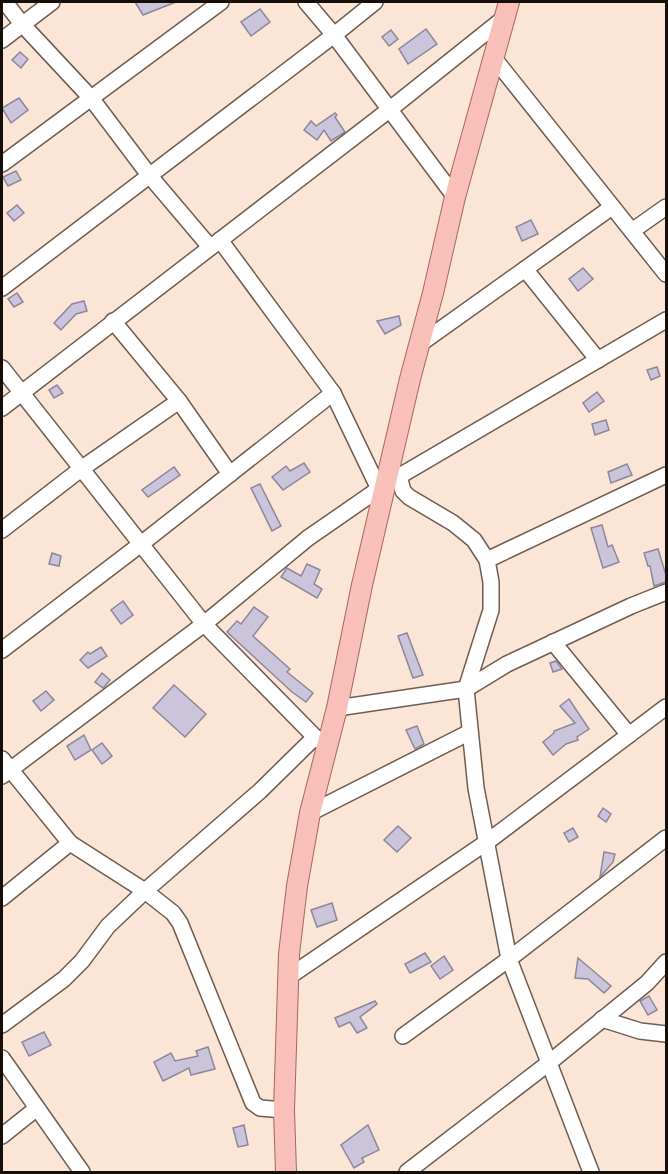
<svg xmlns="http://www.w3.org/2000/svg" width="668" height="1174" viewBox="0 0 668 1174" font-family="Quicksand,sans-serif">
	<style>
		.building { fill: #cbc4da; stroke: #8d879b; stroke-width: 1.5 }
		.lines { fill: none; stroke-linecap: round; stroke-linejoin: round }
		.minor-casing { stroke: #6f5d50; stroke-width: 18 }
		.major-casing { stroke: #a7665e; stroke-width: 22 }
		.minor { stroke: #fff; stroke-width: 15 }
		.major { stroke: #f9bfb9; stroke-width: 20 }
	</style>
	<rect width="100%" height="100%" fill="#fae5d6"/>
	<g class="building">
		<path d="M 135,2 L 176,2 L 143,15 Z"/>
		<path d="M 260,9 L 270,22 L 251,36 L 241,22 Z"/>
		<path d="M 426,29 L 437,44 L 408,64 L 399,49 Z"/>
		<path d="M 391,30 L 398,39 L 389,46 L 382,37 Z"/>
		<path d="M 20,52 L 28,59 L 21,68 L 12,60 Z"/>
		<path d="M 19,98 L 28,110 L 11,123 L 2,108 Z"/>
		<path d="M 335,113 L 337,115 L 335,117 L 345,132 L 331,141 L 324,130 L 317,140 L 304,130 L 311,121 L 316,126 Z"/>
		<path d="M 16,171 L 21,180 L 8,186 L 3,177 Z"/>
		<path d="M 17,205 L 24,213 L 14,221 L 7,213 Z"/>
		<path d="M 531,220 L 538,234 L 522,241 L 516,227 Z"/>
		<path d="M 583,268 L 593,279 L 578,291 L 569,279 Z"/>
		<path d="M 17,293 L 23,302 L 14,307 L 8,299 Z"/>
		<path d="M 84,301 L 87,311 L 76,314 L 61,330 L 54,323 L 72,304 Z"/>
		<path d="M 399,316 L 401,325 L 385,334 L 377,321 Z"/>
		<path d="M 657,367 L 660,376 L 651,380 L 647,370 Z"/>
		<path d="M 57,385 L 63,393 L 54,398 L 49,390 Z"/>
		<path d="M 597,392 L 604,401 L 589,412 L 583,403 Z"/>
		<path d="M 606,420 L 609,430 L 595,435 L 592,424 Z"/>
		<path d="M 304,463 L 310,472 L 283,490 L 272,477 L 286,466 L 290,471 Z"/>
		<path d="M 627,464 L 632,475 L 611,483 L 608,472 Z"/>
		<path d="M 174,467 L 180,475 L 148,497 L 142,490 Z"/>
		<path d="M 260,484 L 281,526 L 272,531 L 251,488 Z"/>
		<path d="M 602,525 L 608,547 L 612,545 L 619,562 L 603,568 L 591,528 Z"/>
		<path d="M 658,549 L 666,575 L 666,582 L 654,586 L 650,566 L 648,566 L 644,553 Z"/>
		<path d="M 52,553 L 61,556 L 59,566 L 49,564 Z"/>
		<path d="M 307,564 L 320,570 L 314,584 L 322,589 L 317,598 L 281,577 L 287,568 L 301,576 Z"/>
		<path d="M 123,601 L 133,615 L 121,624 L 111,610 Z"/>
		<path d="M 254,607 L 268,617 L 253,636 L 290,669 L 287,672 L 313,693 L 306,702 L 292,692 L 227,632 L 237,621 L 241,624 Z"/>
		<path d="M 407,633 L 423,675 L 413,678 L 398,636 Z"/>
		<path d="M 101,647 L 107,656 L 88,668 L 80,660 L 88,652 L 90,654 Z"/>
		<path d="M 556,661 L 562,669 L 553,672 L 550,663 Z"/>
		<path d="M 102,673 L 110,680 L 103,688 L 95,682 Z"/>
		<path d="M 174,685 L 206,714 L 185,737 L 153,708 Z"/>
		<path d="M 46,691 L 54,700 L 41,711 L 33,701 Z"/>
		<path d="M 569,699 L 589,729 L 577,737 L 578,740 L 566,744 L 553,755 L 543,742 L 554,733 L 554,731 L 575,723 L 560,706 Z"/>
		<path d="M 417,726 L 424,744 L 415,749 L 406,730 Z"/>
		<path d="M 84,735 L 91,750 L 75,760 L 67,746 Z"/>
		<path d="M 102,743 L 112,756 L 102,764 L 92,750 Z"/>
		<path d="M 603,808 L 611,814 L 606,822 L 598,816 Z"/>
		<path d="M 398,826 L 411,838 L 397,852 L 384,840 Z"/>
		<path d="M 573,828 L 578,837 L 569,842 L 564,833 Z"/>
		<path d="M 604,852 L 615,854 L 613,862 L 600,877 Z"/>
		<path d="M 332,903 L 337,920 L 317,927 L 311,910 Z"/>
		<path d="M 425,953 L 431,962 L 410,973 L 405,964 Z"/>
		<path d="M 444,956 L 453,970 L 440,979 L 431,966 Z"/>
		<path d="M 578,958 L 611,986 L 604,993 L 588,979 L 575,978 Z"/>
		<path d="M 649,996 L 657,1010 L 648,1015 L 640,1001 Z"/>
		<path d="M 375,1001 L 377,1004 L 360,1017 L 367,1028 L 357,1033 L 350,1022 L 339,1027 L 335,1018 Z"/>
		<path d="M 44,1032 L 51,1045 L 29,1056 L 22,1042 Z"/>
		<path d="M 208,1047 L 215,1069 L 191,1075 L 189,1068 L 163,1081 L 154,1062 L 171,1053 L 175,1061 L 198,1056 L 196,1051 Z"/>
		<path d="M 244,1125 L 248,1145 L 238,1147 L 233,1128 Z"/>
		<path d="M 368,1125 L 379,1150 L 362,1158 L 364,1162 L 354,1168 L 341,1145 Z"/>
	</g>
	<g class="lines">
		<g class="minor-casing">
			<g id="minor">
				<path d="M 5,2 L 22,24 L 91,98 L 149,175 L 210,247"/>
				<path d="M 306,2 L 334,35 L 455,197"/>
				<path d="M 2,40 L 52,2"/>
				<path d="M 493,57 L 666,274"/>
				<path d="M 2,164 L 221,2"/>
				<path d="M 632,231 L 666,207"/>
				<path d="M 220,240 L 333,393 L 379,489"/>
				<path d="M 525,269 L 598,360"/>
				<path d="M 2,288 L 334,35 L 375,2"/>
				<path d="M 113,321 L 179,401 L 230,474"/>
				<path d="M 420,344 L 612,207"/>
				<path d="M 2,368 L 204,624 L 315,737 L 326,745"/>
				<path d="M 2,408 L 389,110 L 504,18"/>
				<path d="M 399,476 L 403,491 L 409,497 L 453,523 L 474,540 L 487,560 L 491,582 L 491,610 L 466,689 L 476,788 L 509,959 L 591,1172"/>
				<path d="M 2,530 L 81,469 L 179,401"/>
				<path d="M 487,560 L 666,475"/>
				<path d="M 553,642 L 629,735"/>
				<path d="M 2,650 L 141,544 L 333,393"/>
				<path d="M 337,708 L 466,689 L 507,664 L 631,606 L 666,592"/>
				<path d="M 2,759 L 70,843 L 145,891 L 173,913 L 180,923 L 253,1103 L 260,1108 L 284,1110"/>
				<path d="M 2,776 L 204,624 L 308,538 L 386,484 L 666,320"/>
				<path d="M 310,813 L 470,732"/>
				<path d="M 2,898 L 70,843"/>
				<path d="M 287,978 L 487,842 L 666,707"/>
				<path d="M 602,1019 L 640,1031 L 666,1034"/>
				<path d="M 2,1025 L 64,979 L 82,961 L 108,926 L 145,891 L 260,791 L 315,737"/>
				<path d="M 403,1036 L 509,959 L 666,838"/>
				<path d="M 2,1058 L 82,1172"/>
				<path d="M 2,1136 L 37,1108"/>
				<path d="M 407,1172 L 550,1062 L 647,983 L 666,962"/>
			</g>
		</g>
		<g class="major-casing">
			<path id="major" d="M 286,1172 L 284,1110 L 289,954 L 297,886 L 310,813 L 337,708 L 362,585 L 410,379 L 433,293 L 455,197 L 509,2"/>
		</g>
		<use href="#minor" class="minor"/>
		<use href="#major" class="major"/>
	</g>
	<rect width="668" height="1174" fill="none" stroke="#150e09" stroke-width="6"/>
</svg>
